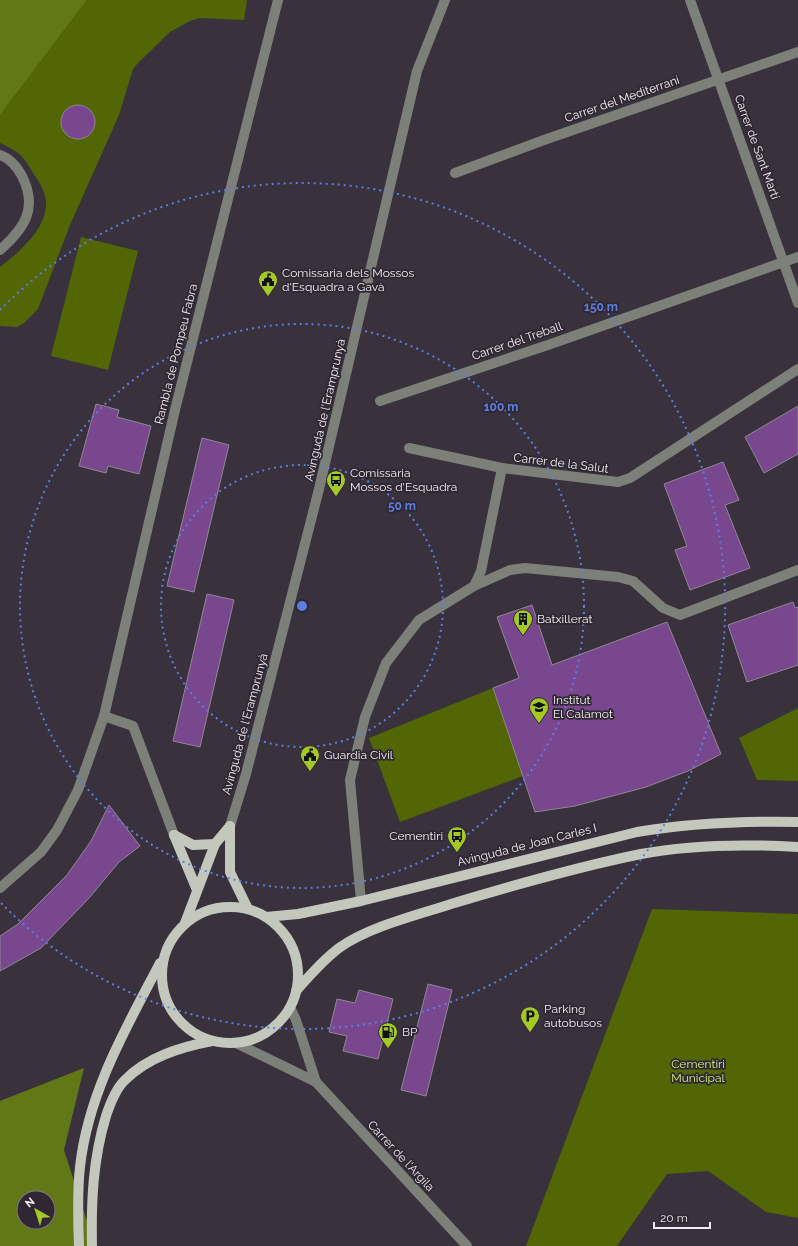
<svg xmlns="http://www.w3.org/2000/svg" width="798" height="1246" viewBox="0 0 798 1246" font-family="Raleway,sans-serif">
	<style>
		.green { fill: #526606 }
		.forest { fill: #627817; fill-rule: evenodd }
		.building { fill: #79478d; stroke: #908794 }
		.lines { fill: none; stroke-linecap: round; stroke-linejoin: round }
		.minor { stroke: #7d7f79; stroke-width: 10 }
		.major { stroke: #c4c8bc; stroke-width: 10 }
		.ring { fill: none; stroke: #5d7ee1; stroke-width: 2; stroke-dasharray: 2 4 }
		.labels { text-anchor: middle; stroke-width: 3.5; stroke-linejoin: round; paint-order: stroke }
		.street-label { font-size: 12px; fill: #f3eef5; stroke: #2f2832 }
		.poi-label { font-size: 12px; fill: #f3eef5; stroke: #2f2832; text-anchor: start }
		.park-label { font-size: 12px; fill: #d1f27b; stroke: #2f2832 }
		.centre { fill: #5d7ee1; stroke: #2f2832; stroke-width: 2 }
		.ring-label { font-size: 12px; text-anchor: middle; font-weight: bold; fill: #5d7ee1; stroke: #2f2832; stroke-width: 3.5; stroke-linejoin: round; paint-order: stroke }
	</style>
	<rect width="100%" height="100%" fill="#39313c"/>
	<g class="green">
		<path d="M 87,0 L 247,0 L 244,20 L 200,18 L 190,21 L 170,32 L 138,63 L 133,69 L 119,115 L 70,225 L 38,309 L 24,323 L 17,327 L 0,326 L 0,267 C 19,252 48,228 46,201 C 45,192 40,183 35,176 C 23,156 21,153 0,143 L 0,115 Z"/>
		<path d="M 81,237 L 138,251 L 108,370 L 51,356 Z"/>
		<path d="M 493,688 L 523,776 L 400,822 L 369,738 Z"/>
		<path d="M 798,708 L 798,781 L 757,780 L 739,738 Z"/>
		<path d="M 652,909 L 798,914 L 798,1218 L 766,1212 L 708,1171 L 667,1174 L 617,1246 L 526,1246 Z"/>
	</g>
	<g class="forest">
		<path d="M 0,0 L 87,0 L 0,115 Z"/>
		<path d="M 84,1068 L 64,1150 L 95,1246 L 0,1246 L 0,1101 ZM 24,1198 L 48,1198 L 48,1222 L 24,1222 Z"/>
	</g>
	<g class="building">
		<circle cx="78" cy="122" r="17"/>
		<path d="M 96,404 L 119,410 L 117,417 L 151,426 L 139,474 L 108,466 L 106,473 L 79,466 Z"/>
		<path d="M 798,406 L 798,454 L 764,473 L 745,437 Z"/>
		<path d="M 202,438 L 229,445 L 194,592 L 167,586 Z"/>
		<path d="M 723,462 L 739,500 L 725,505 L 750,568 L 690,590 L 675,550 L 687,546 L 664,484 Z"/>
		<path d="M 207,594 L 234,600 L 200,747 L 173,741 Z"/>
		<path d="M 793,602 L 795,608 L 798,607 L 798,665 L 747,682 L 728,625 Z"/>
		<path d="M 532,605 L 552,665 L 667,622 L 721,754 L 688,771 L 646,787 L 575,806 L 535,812 L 493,688 L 519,678 L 497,617 Z"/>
		<path d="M 109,805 L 140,846 L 119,862 L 90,897 L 41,948 L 0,971 L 0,936 L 18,924 L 67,875 L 91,841 Z"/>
		<path d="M 428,984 L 452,990 L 426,1096 L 401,1090 Z"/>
		<path d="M 359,990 L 393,999 L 378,1059 L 343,1051 L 347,1036 L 329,1032 L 337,999 L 355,1003 Z"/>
	</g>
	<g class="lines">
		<g class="minor">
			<path d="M 690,0 L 798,303"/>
			<path d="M 0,155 C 9,158 17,167 22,176 C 38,208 25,228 0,250"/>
			<path d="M 455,173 L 544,140 L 798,52"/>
			<path d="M 380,401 L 548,345 L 798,257"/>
			<path d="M 409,448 L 502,468 L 618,482 L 630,478 L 798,369"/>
			<path d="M 474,586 L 481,571 L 502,468"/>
			<path d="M 104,716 L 133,726 L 174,835"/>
			<path d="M 230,826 L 246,774 L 319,489 L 417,71 L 445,0"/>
			<path d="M 0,888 L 41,852 L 57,830 L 78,790 L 104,716 L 175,410 L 278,0"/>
			<path d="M 361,901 L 350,780 L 365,717 L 386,663 L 419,620 L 474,586 L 510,570 L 525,568 L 618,577 L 633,581 L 663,608 L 680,615 L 798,570"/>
			<path d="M 290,1007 L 296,1020 L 316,1082"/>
			<path d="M 236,1043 L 316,1082 L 467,1246"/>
		</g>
		<g class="major">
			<path d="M 230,826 L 230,872 L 248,909"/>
			<path d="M 174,835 L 197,890"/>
			<path d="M 174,835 L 193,845 L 215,844"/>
			<circle cx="230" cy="975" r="68"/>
			<path d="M 266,917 L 298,914 L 361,901 L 637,832 C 691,823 744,821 798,822"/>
			<path d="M 185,923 L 215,844 L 230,826"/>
			<path d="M 296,991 C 309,976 323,960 339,948 C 368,927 417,915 451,904 C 514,885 577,867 641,854 C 693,844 746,844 798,847"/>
			<path d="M 79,1246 C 78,1220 77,1193 80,1167 C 88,1093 126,1028 160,963"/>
			<path d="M 92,1246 C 91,1201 93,1159 106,1116 C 110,1104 115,1090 124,1081 C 147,1057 181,1047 212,1041"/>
		</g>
	</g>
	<g class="ring">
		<circle cx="302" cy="606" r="141"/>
		<circle cx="302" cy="606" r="282"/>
		<path d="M0 310A423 423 0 1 1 0 902"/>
	</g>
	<defs>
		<g id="civic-pin" transform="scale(1)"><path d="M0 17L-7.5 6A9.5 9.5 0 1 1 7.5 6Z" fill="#a4c824" stroke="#2f2832"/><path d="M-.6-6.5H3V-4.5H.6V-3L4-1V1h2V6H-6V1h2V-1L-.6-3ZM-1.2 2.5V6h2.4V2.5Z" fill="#111"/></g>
		<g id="bus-pin" transform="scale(1)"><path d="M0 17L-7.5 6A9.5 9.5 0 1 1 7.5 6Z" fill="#a4c824" stroke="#2f2832"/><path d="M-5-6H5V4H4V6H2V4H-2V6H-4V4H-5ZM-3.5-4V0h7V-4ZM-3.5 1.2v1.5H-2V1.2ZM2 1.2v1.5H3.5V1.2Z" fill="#111"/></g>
		<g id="building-pin" transform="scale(1)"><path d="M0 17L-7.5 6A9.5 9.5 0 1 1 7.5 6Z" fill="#a4c824" stroke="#2f2832"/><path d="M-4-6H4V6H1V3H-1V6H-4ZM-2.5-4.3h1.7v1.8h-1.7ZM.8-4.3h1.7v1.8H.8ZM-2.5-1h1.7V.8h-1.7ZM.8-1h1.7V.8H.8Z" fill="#111"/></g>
		<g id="school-pin" transform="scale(1)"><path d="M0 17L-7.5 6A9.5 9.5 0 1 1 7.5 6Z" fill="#a4c824" stroke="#2f2832"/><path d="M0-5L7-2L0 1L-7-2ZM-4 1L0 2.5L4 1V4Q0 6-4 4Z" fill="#111"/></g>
		<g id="parking-pin" transform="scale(1)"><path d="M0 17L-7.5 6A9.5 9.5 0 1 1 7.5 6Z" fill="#a4c824" stroke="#2f2832"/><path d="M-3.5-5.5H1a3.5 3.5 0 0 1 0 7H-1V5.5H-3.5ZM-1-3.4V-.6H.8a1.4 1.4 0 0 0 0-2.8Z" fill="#111"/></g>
		<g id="fuel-pin" transform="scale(1)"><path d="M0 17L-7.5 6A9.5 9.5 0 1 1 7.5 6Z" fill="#a4c824" stroke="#2f2832"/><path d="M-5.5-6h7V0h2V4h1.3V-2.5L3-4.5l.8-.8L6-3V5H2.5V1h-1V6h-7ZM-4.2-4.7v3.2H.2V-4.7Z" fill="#111"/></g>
	</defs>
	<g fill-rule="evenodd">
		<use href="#civic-pin" x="268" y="280"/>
		<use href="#bus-pin" x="336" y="480"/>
		<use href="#building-pin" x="523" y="619"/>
		<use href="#school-pin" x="539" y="707"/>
		<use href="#civic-pin" x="310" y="755"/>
		<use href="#bus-pin" x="457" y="836"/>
		<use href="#parking-pin" x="530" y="1016"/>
		<use href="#fuel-pin" x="388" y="1032"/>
	</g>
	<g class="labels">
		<g class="street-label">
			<text transform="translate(622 99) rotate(-19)" y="4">Carrer del Mediterrani</text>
			<text transform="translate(757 147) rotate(70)" y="4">Carrer de Sant Martí</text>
			<text transform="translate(517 341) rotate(-19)" y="4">Carrer del Treball</text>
			<text transform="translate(176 354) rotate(-76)" y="4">Rambla de Pompeu Fabra</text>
			<text transform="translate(325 410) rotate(-77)" y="4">Avinguda de l'Eramprunyà</text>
			<text transform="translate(561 463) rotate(7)" y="4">Carrer de la Salut</text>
			<text transform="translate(245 724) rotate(-75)" y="4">Avinguda de l'Eramprunyà</text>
			<text transform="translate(527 845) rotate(-14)" y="4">Avinguda de Joan Carles I</text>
			<text transform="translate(401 1156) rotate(47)" y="4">Carrer de l'Argila</text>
		</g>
		<g class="poi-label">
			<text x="282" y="277">Comissaria dels Mossos<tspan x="282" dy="14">d'Esquadra a Gavà</tspan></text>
			<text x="350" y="477">Comissaria<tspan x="350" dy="14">Mossos d'Esquadra</tspan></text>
			<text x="537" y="623">Batxillerat</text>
			<text x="553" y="704">Institut<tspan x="553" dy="14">El Calamot</tspan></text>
			<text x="324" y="759">Guardia Civil</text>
			<text x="443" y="840" text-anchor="end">Cementiri</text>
			<text x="544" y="1013">Parking<tspan x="544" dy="14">autobusos</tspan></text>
			<text x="402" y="1036">BP</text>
		</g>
		<g class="park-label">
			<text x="698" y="1068">Cementiri<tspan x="698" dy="14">Municipal</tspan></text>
		</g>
	</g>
	<circle cx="302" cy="606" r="6" class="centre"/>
	<g class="ring-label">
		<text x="601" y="311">150 m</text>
		<text x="501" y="411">100 m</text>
		<text x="402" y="510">50 m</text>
	</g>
	<g transform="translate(36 1210) rotate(321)"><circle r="19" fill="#2f2832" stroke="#7d7780"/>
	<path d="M0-3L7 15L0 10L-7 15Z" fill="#a4c824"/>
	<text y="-6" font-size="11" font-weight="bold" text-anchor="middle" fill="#f3eef5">N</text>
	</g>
	<path d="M654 1222v6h56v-6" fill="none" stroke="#f3eef5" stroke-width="2"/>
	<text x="660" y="1222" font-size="12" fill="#f3eef5" stroke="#2f2832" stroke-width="3" paint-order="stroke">20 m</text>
</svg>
